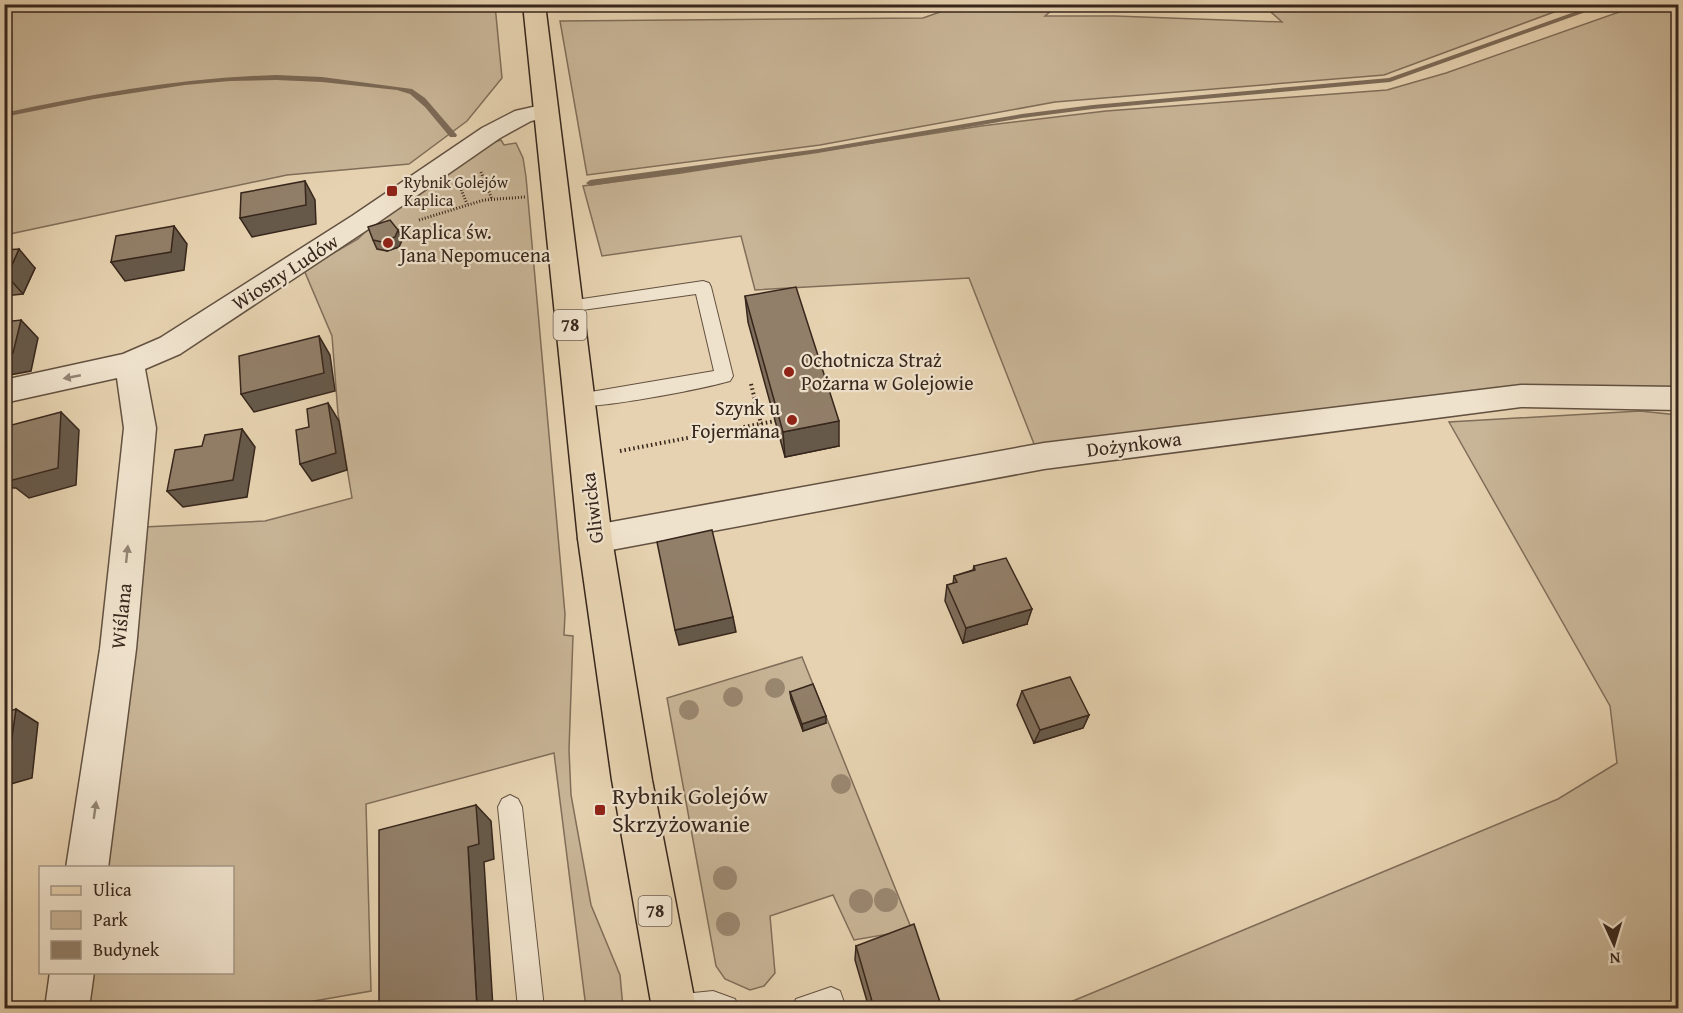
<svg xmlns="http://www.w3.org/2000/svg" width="1683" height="1013" viewBox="0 0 1683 1013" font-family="'Gentium Book Plus',serif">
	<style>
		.green { fill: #c8b597; stroke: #806e5a; stroke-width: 1.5 }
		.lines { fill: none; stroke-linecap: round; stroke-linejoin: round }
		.stream { fill: #7c6a57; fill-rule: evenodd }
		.lane-casing { stroke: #635141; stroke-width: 2 }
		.street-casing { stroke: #635141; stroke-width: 3 }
		.primary-casing { stroke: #37261c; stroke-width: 3 }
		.path-far1 { stroke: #37261c; stroke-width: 3; stroke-dasharray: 1 2; stroke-linecap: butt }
		.path { stroke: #37261c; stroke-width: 4; stroke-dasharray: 1.5 3; stroke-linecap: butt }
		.lane { fill: #efe2cc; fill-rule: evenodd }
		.street { fill: #efe2cc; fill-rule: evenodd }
		.primary { fill: #e6d2b0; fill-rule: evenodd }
		.tree { fill: #9a8770 }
		.wall { fill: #7e6d5a; stroke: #37261c; stroke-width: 1.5 }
		.shaded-wall { fill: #66594a; stroke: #37261c; stroke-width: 1.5 }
		.building { fill: #927f69; stroke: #37261c; stroke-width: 1.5 }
		.oneway { fill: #938474 }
		.poi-dot { fill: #8f2418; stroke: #efe2cc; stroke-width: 2 }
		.labels { text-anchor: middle; stroke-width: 4.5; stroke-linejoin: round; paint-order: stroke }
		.far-poi-label { font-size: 16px; fill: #37261c; stroke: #efe2cc; text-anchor: start }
		.shield { fill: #efe2cc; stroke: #6e5e51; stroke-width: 1.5 }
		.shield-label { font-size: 18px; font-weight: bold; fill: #37261c }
		.poi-label { font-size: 20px; fill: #37261c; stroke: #efe2cc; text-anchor: start }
		.street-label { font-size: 20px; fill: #37261c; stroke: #efe2cc }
		.near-poi-label { font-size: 24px; fill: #37261c; stroke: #efe2cc; text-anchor: start }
	</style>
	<rect width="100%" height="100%" fill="#e6d2b0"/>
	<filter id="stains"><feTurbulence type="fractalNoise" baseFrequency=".00333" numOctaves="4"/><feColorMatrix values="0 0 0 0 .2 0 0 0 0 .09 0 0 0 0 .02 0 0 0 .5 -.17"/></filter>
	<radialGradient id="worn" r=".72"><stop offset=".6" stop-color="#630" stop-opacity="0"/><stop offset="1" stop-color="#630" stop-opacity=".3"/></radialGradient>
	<g class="green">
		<path d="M 1050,4 L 1052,10 L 1045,16 L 1115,16 L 1282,22 L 1263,5 L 1573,5 L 1384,75 L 1055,102 L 820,145 L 587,175 L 560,21 L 923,18 L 940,12 L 929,5 Z"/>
		<path d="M 4,5 L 495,5 L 502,78 L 467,121 L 409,164 L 287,175 L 5,235 Z"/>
		<path d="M 1639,5 L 1678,5 L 1678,392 L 1529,386 L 1036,449 L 969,278 L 755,290 L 741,236 L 602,256 L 583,186 L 681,173 L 981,126 L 1106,111 L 1387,90 L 1446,73 Z"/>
		<path d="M 501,140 L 504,145 L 516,143 L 523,158 L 526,177 L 565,614 L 564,635 L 573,636 L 569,750 L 571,795 L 591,905 L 620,975 L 623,1008 L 586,1008 L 554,753 L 366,804 L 371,991 L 274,1008 L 86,1008 L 91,973 L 232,972 L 232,868 L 103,867 L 144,527 L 265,521 L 352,498 L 338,414 L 332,336 L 304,270 L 358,239 L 374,223 L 491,143 Z"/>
		<path d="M 1640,411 L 1678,415 L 1678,1008 L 1056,1008 L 1558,799 L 1617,763 L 1610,706 L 1449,422 Z"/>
		<path d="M 802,657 L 912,930 L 854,940 L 833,895 L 770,916 L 775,973 L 764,986 L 750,990 L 725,979 L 716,966 L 667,698 Z"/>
	</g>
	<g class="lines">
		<g class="stream">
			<path d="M 1597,4 L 1608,4 L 1390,82 L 1093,109 L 1022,118 L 818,153 L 590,186 L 586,183 L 590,180 L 818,149 L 1022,114 L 1093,105 L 1389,78 Z"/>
			<path d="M 276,75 L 322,77 L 412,89 L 425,98 L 457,135 L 456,137 L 450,137 L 425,107 L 410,94 L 397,90 L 322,82 L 276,80 L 230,81 L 185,85 L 94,99 L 4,117 L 4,113 C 95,93 183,78 276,75 Z"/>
		</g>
		<g class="lane-casing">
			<g id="lane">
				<path d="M 703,281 L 709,283 L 711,287 L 733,376 L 730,381 C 706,388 592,411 573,405 L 570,400 L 573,395 L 714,371 L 696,294 L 568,312 L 562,310 L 560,306 L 562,302 Z"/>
				<path d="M 510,795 L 518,799 L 522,807 L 544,1008 L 518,1008 L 498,807 L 502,799 Z"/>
				<path d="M 831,987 L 840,991 L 846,1008 L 792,1008 L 796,999 Z"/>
				<path d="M 713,991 L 735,999 L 739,1008 L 661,1008 L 665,999 L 674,995 Z"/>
			</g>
		</g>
		<g class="street-casing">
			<g id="street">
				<path d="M 546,104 L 554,106 L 558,111 L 554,116 L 531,121 L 500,138 L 370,228 L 180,354 L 145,369 L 156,428 L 136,649 L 108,868 L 66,868 L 100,649 L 124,428 L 117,378 L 4,403 L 4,380 L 123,354 L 160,338 L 352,216 L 482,128 L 515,111 Z"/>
				<path d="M 1521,385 L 1678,387 L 1678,410 L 1521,407 L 1044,469 L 595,553 L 583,549 L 578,539 L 583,529 L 595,525 L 1044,443 Z"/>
				<path d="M 50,972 L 94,972 L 89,1008 L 45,1008 Z"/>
			</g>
		</g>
		<g class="primary-casing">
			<path id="primary" d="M 523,4 L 545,4 L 612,539 L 652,780 L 696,1008 L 652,1008 L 612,780 L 578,539 Z"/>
		</g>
		<g class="path-far1">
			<path d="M 481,172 L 492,199"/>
			<path d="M 460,187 L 467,204"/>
			<path d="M 419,220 L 484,200 L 525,197"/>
		</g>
		<g class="path">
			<path d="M 751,384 L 761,424"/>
			<path d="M 620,451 L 775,421"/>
		</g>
		<use href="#lane" class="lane"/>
		<use href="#street" class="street"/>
		<use href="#primary" class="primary"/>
	</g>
	<g class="tree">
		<circle cx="775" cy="688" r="10"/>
		<circle cx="733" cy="697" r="10"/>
		<circle cx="689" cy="710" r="10"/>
		<circle cx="841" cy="784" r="10"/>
		<circle cx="725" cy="878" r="12"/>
		<circle cx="886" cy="900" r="12"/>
		<circle cx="861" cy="901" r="12"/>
		<circle cx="728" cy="924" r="12"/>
	</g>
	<g class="wall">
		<path d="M 398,230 L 402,240 L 399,247 L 387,251 L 377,249 L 373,240 Z"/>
		<path d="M 4,250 L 35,268 L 23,294 L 4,296 Z"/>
		<path d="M 745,296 L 839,446 L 785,457 L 748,322 Z"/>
		<path d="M 974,566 L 1027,624 L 963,643 L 945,601 L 947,585 L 953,584 L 954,576 L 973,570 Z"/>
		<path d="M 1022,691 L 1089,715 L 1083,728 L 1034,743 L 1017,705 Z"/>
		<path d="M 790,692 L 826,723 L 803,731 L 791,699 Z"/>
		<path d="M 856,946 L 942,1008 L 869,1008 L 855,960 Z"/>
	</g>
	<g class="shaded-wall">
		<path d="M 305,181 L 315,200 L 316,224 L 252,237 L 240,218 Z"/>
		<path d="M 174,226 L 187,244 L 184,270 L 125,281 L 111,262 Z"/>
		<path d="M 398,230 L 402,240 L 399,247 L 387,251 L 382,242 Z"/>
		<path d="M 19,249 L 35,268 L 23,294 L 7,276 Z"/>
		<path d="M 21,320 L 38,338 L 31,371 L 4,376 L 4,354 Z"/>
		<path d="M 319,336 L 330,355 L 335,391 L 254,412 L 241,394 Z"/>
		<path d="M 328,403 L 339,421 L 347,470 L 312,481 L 300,464 Z"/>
		<path d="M 61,412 L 79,430 L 76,485 L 29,498 L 16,488 L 13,488 L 4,481 L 4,469 L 10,467 Z"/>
		<path d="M 839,421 L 839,446 L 785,457 L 783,432 Z"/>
		<path d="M 242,429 L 255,447 L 247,497 L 183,507 L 167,491 Z"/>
		<path d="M 1032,609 L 1027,624 L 963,643 L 966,628 Z"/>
		<path d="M 733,617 L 736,632 L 679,645 L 675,630 Z"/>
		<path d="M 16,709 L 38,723 L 32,778 L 4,786 L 4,767 Z"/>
		<path d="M 1089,715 L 1083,728 L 1034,743 L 1040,730 Z"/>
		<path d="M 826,716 L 826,723 L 803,731 L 802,724 Z"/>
		<path d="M 476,805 L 491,821 L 494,859 L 484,862 L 493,1008 L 477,1008 L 468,847 Z"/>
	</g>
	<g class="building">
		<path d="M 305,181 L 306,205 L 240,218 L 241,193 Z"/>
		<path d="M 390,220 L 398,230 L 395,237 L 382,242 L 373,240 L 368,227 Z"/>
		<path d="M 174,226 L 171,252 L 111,262 L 116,236 Z"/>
		<path d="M 19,249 L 7,276 L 4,276 L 4,250 Z"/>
		<path d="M 796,287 L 839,421 L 783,432 L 745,296 Z"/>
		<path d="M 21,320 L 13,353 L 4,354 L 4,322 Z"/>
		<path d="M 319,336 L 324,373 L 241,394 L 239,356 Z"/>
		<path d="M 328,403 L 336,453 L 300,464 L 296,430 L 309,427 L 307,409 Z"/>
		<path d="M 61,412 L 58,468 L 9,481 L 10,467 L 4,469 L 4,427 Z"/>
		<path d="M 242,429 L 233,480 L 167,491 L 175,450 L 202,446 L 205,435 Z"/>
		<path d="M 712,530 L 733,617 L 675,630 L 657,542 Z"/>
		<path d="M 1006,558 L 1032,609 L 966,628 L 947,585 L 957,582 L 954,576 L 975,570 L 974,566 Z"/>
		<path d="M 1070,677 L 1089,715 L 1040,730 L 1022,691 Z"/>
		<path d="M 813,684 L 826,716 L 802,724 L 790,692 Z"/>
		<path d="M 16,709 L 8,766 L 4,767 L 4,713 Z"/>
		<path d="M 476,805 L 479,844 L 468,847 L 477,1008 L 379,1008 L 379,830 Z"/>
		<path d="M 914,924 L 942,1008 L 874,1008 L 856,946 Z"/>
	</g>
	<defs><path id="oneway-solid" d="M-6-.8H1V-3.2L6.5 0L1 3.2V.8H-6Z" transform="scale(1.5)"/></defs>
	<g class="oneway">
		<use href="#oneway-solid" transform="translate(72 377) rotate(169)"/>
		<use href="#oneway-solid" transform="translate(127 554) rotate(-84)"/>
		<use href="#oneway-solid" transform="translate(95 810) rotate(-82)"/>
	</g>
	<g class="poi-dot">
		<rect x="386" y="185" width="12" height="12" rx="3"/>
		<circle cx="388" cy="243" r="6"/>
		<circle cx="789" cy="372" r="6"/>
		<circle cx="792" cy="420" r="6"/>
		<rect x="594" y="804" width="12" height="12" rx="3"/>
	</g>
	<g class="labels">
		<g class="far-poi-label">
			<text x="404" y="188">Rybnik Golejów<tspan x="404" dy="18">Kaplica</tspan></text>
		</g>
		<g class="shield">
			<rect x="553.5" y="310" width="33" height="30" rx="4.5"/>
			<rect x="638.5" y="896" width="33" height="30" rx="4.5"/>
		</g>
		<g class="shield-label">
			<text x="570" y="331">78</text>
			<text x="655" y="917">78</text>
		</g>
		<g class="poi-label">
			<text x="400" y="239">Kaplica św.<tspan x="400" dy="23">Jana Nepomucena</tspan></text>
			<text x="801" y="367">Ochotnicza Straż<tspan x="801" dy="23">Pożarna w Golejowie</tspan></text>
			<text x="780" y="415" text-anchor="end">Szynk u<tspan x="780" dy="23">Fojermana</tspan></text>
		</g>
		<g class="street-label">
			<text transform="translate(285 272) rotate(-33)" y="7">Wiosny Ludów</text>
			<text transform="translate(1134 444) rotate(-7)" y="7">Dożynkowa</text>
			<text transform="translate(592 508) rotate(-97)" y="7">Gliwicka</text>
			<text transform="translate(121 616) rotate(-84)" y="7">Wiślana</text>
		</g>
		<g class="near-poi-label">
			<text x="612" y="804">Rybnik Golejów<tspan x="612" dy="28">Skrzyżowanie</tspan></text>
		</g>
	</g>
	<rect width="1683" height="1013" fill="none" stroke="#e6d2b0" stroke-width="24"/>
	<rect x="6" y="6" width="1671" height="1001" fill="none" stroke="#37261c" stroke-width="3"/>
	<rect x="12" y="12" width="1659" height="989" fill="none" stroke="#37261c" stroke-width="1.5"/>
	<rect x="39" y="866" width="195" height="108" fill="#efe2cc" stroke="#a59786" stroke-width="1.5"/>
	<rect x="51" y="886" width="30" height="9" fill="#e6d2b0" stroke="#a59786" stroke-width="1.5"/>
	<text x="93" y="896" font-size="18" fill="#37261c">Ulica</text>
	<rect x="51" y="911" width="30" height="18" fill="#c8b597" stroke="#a59786" stroke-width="1.5"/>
	<text x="93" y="926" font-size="18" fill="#37261c">Park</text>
	<rect x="51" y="941" width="30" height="18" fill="#927f69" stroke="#a59786" stroke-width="1.5"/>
	<text x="93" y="956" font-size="18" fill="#37261c">Budynek</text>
	<g transform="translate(1614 944) rotate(176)" stroke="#efe2cc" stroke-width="4.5" paint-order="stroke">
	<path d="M0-4.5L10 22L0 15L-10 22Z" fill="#37261c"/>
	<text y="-9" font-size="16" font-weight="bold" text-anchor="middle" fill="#37261c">N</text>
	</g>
	<rect width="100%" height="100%" filter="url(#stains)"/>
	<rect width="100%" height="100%" fill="url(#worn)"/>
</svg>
